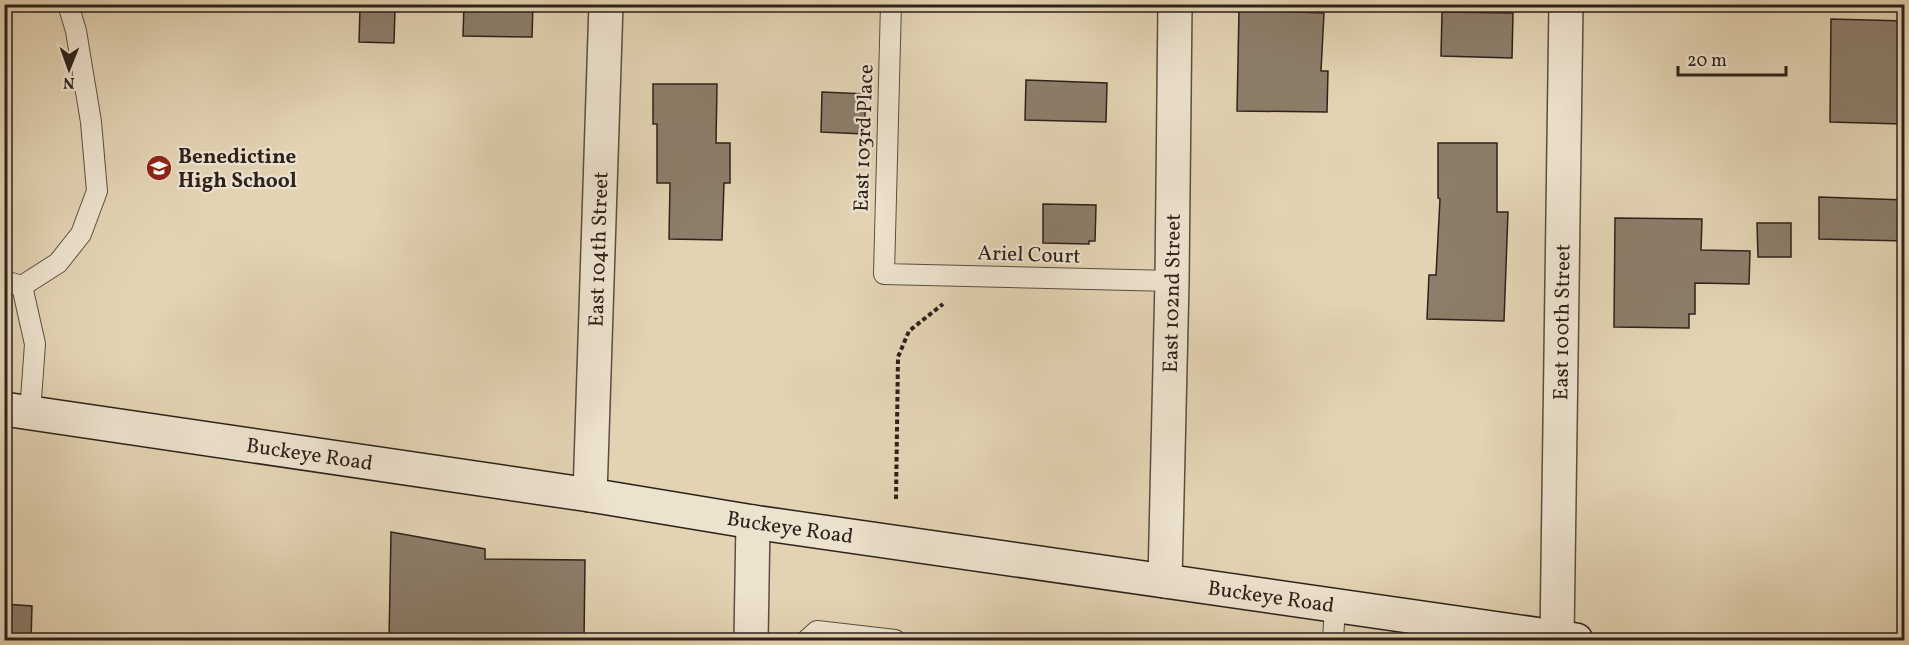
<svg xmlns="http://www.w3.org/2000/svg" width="1909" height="645" viewBox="0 0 1909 645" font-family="Vollkorn,serif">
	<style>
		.building { fill: #8c7e6b; stroke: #2d221c; stroke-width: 1.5 }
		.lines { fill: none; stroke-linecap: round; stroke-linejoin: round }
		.lane-casing { stroke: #5a4e42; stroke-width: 22 }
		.street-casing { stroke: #5a4e42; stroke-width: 36 }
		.secondary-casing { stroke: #2d221c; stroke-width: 36 }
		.path { stroke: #2d221c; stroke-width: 4; stroke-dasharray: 4.5 3; stroke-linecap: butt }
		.lane { stroke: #ede2ce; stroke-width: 20 }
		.street { stroke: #ede2ce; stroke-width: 33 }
		.secondary { stroke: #ede2ce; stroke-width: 33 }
		.labels { text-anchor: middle; stroke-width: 4.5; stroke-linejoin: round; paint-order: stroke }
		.street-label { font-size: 21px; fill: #2d221c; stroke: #ede2ce }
		.poi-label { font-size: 21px; font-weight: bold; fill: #2d221c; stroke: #ede2ce; text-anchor: start }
	</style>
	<rect width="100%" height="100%" fill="#e3d3b3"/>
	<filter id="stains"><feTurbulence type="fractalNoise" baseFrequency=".00333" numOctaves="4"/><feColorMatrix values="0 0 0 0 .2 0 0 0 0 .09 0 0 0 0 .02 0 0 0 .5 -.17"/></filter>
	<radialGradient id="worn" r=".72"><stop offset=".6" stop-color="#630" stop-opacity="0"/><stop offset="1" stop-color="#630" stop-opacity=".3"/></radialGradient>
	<g class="building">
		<path d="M 464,4 L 533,4 L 532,37 L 463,36 Z"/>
		<path d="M 360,8 L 395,9 L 394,43 L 359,42 Z"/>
		<path d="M 1239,10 L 1324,13 L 1321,71 L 1328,71 L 1327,112 L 1237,111 Z"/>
		<path d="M 1442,12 L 1513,13 L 1512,58 L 1441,56 Z"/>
		<path d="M 1831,19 L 1905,21 L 1902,124 L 1830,122 Z"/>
		<path d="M 1026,80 L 1107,83 L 1106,122 L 1025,120 Z"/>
		<path d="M 653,84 L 717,84 L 716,143 L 730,143 L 730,183 L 724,183 L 722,240 L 669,239 L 670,183 L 657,183 L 657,124 L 653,124 Z"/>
		<path d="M 822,92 L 866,94 L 864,134 L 821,132 Z"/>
		<path d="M 1438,143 L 1497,143 L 1497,212 L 1508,212 L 1504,321 L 1427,319 L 1429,275 L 1436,275 L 1440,199 L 1438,198 Z"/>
		<path d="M 1819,197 L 1905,200 L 1905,241 L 1819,239 Z"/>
		<path d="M 1043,204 L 1096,205 L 1095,241 L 1089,241 L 1089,244 L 1043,243 Z"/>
		<path d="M 1615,218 L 1702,219 L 1701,250 L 1750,251 L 1749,284 L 1695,283 L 1695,314 L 1689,314 L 1689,328 L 1614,327 Z"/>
		<path d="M 1757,223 L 1791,223 L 1791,257 L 1758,257 Z"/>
		<path d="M 391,532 L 485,549 L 485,559 L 585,560 L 584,640 L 389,640 Z"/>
		<path d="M 4,604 L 32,606 L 31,640 L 4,640 Z"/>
	</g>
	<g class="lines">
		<g class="lane-casing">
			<g id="lane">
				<path d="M 891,4 L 884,274 L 1172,281"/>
				<path d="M 4,281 L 22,286 L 35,344 L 30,413"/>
				<path d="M 22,286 L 58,263 L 81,234 L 97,191 L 91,122 L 76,31 L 68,4"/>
				<path d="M 807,640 L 817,631 L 895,640"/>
				<path d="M 1333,640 L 1335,607"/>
			</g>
		</g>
		<g class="street-casing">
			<g id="street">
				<path id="s1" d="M 590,495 L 606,4"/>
				<path id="s2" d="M 1165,581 L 1172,281 L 1175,4"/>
				<path id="s3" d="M 1557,638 L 1566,4"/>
				<path d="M 751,640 L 753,522"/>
			</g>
		</g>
		<g class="secondary-casing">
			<g id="secondary">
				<path id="s4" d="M 4,409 L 590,495 L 753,522 L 1576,640"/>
			</g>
		</g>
		<path class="path" d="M 896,499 L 898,357 L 909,331 L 943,304"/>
		<use href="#lane" class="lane"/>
		<use href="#street" class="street"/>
		<use href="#secondary" class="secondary"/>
	</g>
	<defs>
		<g id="school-disc" transform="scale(1.35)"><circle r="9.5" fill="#8f2418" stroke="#ede2ce"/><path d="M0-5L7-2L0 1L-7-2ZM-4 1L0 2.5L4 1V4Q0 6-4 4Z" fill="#fff"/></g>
	</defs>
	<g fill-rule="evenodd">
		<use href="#school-disc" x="159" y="168"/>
	</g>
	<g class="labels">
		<g class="street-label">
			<text transform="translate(863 138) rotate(-88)" y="7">East 103rd Place</text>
			<text dy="7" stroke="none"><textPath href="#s1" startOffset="246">East 104th Street</textPath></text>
			<text transform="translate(1029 254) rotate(2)" y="7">Ariel Court</text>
			<text dy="7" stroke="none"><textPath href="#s2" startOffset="288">East 102nd Street</textPath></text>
			<text dy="7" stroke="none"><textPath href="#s3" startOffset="316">East 100th Street</textPath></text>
			<text dy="7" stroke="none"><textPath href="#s4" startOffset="309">Buckeye Road</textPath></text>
			<text dy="7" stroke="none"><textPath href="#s4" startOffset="795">Buckeye Road</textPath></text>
			<text dy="7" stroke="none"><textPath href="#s4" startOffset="1281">Buckeye Road</textPath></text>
		</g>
		<g class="poi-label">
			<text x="178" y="163">Benedictine<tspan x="178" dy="24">High School</tspan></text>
		</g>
	</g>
	<rect width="1909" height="645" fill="none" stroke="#e3d3b3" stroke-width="24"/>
	<rect x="6" y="6" width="1897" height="633" fill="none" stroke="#2d221c" stroke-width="3"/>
	<rect x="12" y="12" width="1885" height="621" fill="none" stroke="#2d221c" stroke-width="1.5"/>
	<g transform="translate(69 69) rotate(181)" stroke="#ede2ce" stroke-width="4.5" paint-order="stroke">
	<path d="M0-4.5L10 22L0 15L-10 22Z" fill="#2d221c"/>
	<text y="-9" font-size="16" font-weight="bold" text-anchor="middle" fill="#2d221c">N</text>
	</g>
	<path d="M1678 66v9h108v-9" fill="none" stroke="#2d221c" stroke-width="3"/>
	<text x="1687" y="66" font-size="18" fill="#2d221c" stroke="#ede2ce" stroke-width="4.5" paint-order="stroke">20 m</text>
	<rect width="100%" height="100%" filter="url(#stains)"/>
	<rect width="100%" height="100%" fill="url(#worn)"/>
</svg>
